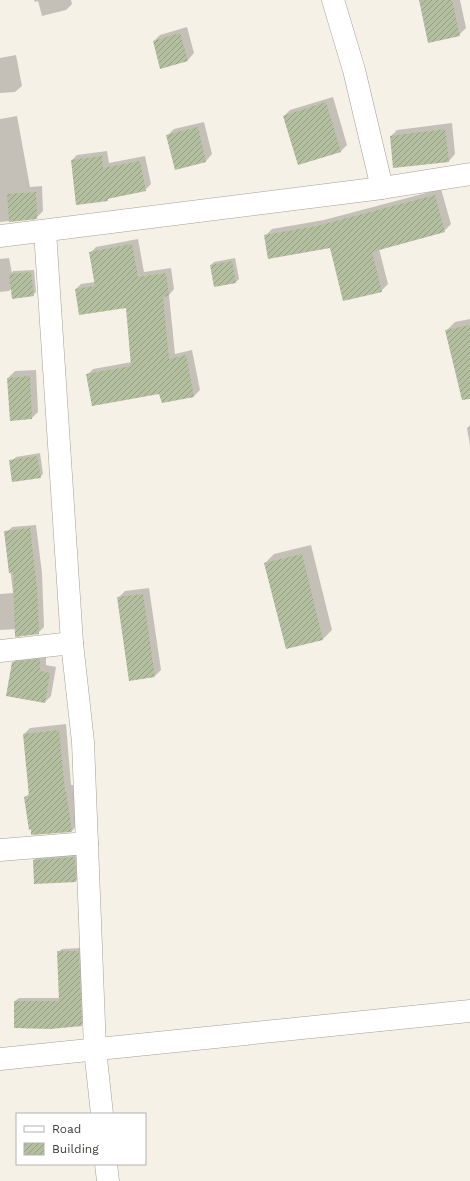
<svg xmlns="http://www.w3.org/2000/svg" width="470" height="1181" viewBox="0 0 470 1181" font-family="'Work Sans',sans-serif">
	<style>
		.shadow { fill: #0003 }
		.building { fill: url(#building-hatch) }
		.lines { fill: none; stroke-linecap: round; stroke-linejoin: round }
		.minor-casing { stroke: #a4a097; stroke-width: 23 }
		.minor { stroke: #fff; stroke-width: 22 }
	</style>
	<defs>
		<pattern id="building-hatch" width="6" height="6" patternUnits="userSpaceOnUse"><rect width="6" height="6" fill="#b4bfa0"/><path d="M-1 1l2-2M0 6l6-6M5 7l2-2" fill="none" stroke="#949c83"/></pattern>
	</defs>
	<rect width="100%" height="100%" fill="#f5f1e7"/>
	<g class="shadow">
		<path d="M 34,0 L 71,0 L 72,4 L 66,10 L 42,16 L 38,1 L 35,2 Z"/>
		<path d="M 420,0 L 460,0 L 466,28 L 459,35 Z"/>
		<path d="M 187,27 L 194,53 L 188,60 L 154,41 L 160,35 Z"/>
		<path d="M 16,55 L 22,86 L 15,92 L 0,93 L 0,58 Z"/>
		<path d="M 333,97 L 347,145 L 341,151 L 299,164 L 284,116 L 290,110 Z"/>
		<path d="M 17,116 L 30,187 L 42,186 L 43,211 L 36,218 L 0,222 L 0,119 Z"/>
		<path d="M 204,122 L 212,154 L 206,161 L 167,136 L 174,129 Z"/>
		<path d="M 452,123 L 455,154 L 449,161 L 391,136 L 397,130 Z"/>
		<path d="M 107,151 L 109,163 L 145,156 L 151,184 L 145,190 L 110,197 L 107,201 L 72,160 L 77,155 Z"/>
		<path d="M 441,189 L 451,224 L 444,231 L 379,249 L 388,284 L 381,291 L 331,247 L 265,236 L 272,229 L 324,220 Z"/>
		<path d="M 138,239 L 144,272 L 171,268 L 174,289 L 169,295 L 175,354 L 192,350 L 200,390 L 194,396 L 162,402 L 160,393 L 87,375 L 93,369 L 132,362 L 127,307 L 76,289 L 81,284 L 95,282 L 90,253 L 96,247 Z"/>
		<path d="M 9,258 L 12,273 L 13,271 L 34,270 L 36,292 L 33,295 L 12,288 L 9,291 L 0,292 L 0,259 Z"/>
		<path d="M 235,258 L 239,279 L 236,282 L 211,265 L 214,262 Z"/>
		<path d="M 470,319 L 470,358 L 446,331 L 455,322 Z"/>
		<path d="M 36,370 L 38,412 L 32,418 L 8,378 L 15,371 Z"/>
		<path d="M 470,425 L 470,446 L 467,428 Z"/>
		<path d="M 40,453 L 43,474 L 40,477 L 13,460 L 16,457 Z"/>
		<path d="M 36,525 L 42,573 L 44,627 L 38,633 L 19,629 L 0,630 L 0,594 L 13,593 L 6,533 L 12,527 Z"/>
		<path d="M 311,545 L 332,630 L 323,639 L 286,648 L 265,563 L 274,554 Z"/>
		<path d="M 149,588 L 161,670 L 155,676 L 118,598 L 125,591 Z"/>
		<path d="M 46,653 L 46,665 L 56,667 L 51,696 L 45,702 L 13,663 L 20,656 Z"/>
		<path d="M 66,724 L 71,785 L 73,785 L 78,824 L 72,831 L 25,797 L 30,793 L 24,734 L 30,728 Z"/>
		<path d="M 81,850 L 82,874 L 76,881 L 34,860 L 40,854 Z"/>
		<path d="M 81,948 L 84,1021 L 81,1025 L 15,1001 L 19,998 L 60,998 L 58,952 L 62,949 Z"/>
	</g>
	<g class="building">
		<path d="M 419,0 L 452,0 L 460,36 L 428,43 Z"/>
		<path d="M 180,33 L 188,61 L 160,69 L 153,41 Z"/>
		<path d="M 326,102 L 341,152 L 298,165 L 283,116 Z"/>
		<path d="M 198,127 L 206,162 L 175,170 L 166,135 Z"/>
		<path d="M 445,129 L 449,162 L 393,168 L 390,136 Z"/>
		<path d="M 102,156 L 103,168 L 140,161 L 146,191 L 107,199 L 108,201 L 76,205 L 71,160 Z"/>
		<path d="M 36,192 L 37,219 L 9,222 L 7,194 Z"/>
		<path d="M 435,195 L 445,232 L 372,252 L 382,292 L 343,301 L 330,248 L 268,259 L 264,235 L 317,226 Z"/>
		<path d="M 132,244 L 138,277 L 166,273 L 169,296 L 163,297 L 169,359 L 186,355 L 194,397 L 162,403 L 159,394 L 92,406 L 86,374 L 131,366 L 126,308 L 79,315 L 75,289 L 95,286 L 89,252 Z"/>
		<path d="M 232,261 L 236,283 L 214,287 L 210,265 Z"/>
		<path d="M 31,272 L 34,296 L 12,299 L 9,274 Z"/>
		<path d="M 470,325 L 470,399 L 462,400 L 445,330 Z"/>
		<path d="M 30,376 L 32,419 L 10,421 L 7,378 Z"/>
		<path d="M 37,456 L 41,478 L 12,482 L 9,460 Z"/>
		<path d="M 30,528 L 37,587 L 39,634 L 15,637 L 13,572 L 9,573 L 4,531 Z"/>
		<path d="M 302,554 L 323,640 L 286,649 L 264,563 Z"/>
		<path d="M 143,594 L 155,677 L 129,681 L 117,597 Z"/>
		<path d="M 40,659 L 40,671 L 50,673 L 45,703 L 6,696 L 12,662 Z"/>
		<path d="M 59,730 L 65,791 L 66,791 L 72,832 L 31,835 L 31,829 L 29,830 L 24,797 L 29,796 L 23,734 Z"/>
		<path d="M 75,857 L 76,882 L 34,884 L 33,860 Z"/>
		<path d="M 57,951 L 79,951 L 82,1026 L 50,1029 L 14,1028 L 14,1001 L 59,1001 Z"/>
	</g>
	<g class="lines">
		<g class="minor-casing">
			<g id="minor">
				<path d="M 333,0 L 354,70 L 382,188"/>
				<path d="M 45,231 L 72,643 L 83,742 L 95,1049 L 102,1114"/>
				<path d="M 0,236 L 382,188 L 470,174"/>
				<path d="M 0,651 L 72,643"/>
				<path d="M 0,850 L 87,843"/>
				<path d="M 0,1059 L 470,1011"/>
				<path d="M 106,1164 L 108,1181"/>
			</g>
		</g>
		<use href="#minor" class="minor"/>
	</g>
	<rect x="16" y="1113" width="130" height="52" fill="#ffffff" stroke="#b1b1af"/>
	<rect x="24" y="1126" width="20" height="6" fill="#ffffff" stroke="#b1b1af"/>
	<text x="52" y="1133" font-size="12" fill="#3d3b38">Road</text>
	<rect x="24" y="1143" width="20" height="12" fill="url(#building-hatch)" stroke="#b1b1af"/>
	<text x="52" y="1153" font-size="12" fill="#3d3b38">Building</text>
</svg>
